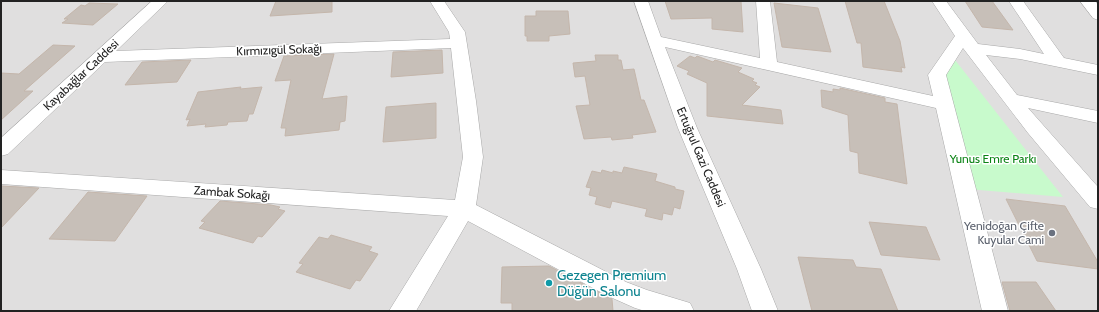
<svg xmlns="http://www.w3.org/2000/svg" width="1099" height="312" viewBox="0 0 1099 312" font-family="Cabin,sans-serif">
	<style>
		.residential { fill: #e0dfdf }
		.park { fill: #c8facc }
		.building { fill: #c7bfb8; stroke: #c4b6ab }
		.lines { fill: none; stroke-linecap: round; stroke-linejoin: round }
		.minor-casing { stroke: #a9a9a9; stroke-width: 1 }
		.minor { fill: #fff; fill-rule: evenodd }
		.worship-dot { fill: #6b7280; stroke: #fff; stroke-width: 1.5 }
		.culture-dot { fill: #0f9aa8; stroke: #fff; stroke-width: 1.5 }
		.labels { text-anchor: middle; stroke-width: 3; stroke-linejoin: round; paint-order: stroke }
		.street-label { font-size: 12px; fill: #222; stroke: #fff }
		.park-label { font-size: 12px; fill: #0c8416; stroke: #fff }
		.worship-label { font-size: 12px; fill: #5b616d; stroke: #fff; text-anchor: end }
		.near-culture-label { font-size: 14px; fill: #0d838f; stroke: #fff; text-anchor: start }
	</style>
	<rect width="100%" height="100%" fill="#f2efe9"/>
	<rect class="residential" x="1" y="1" width="1097" height="310"/>
	<path class="park" d="M 955,60 L 1063,197 L 967,189 L 945,76 Z"/>
	<g class="building">
		<path d="M 276,1 L 332,1 L 332,12 L 270,16 Z"/>
		<path d="M 665,1 L 741,1 L 743,32 L 712,29 L 712,18 L 671,19 Z"/>
		<path d="M 845,1 L 884,1 L 900,41 L 905,68 L 901,67 L 902,72 L 863,67 L 861,43 L 857,43 Z"/>
		<path d="M 965,1 L 992,1 L 1013,30 L 982,27 Z"/>
		<path d="M 89,3 L 118,4 L 93,25 L 62,23 L 68,19 L 64,19 L 81,5 L 85,6 Z"/>
		<path d="M 774,3 L 818,8 L 831,52 L 782,47 Z"/>
		<path d="M 536,11 L 568,11 L 570,34 L 549,36 L 549,41 L 527,41 L 527,36 L 525,36 L 525,16 L 536,16 Z"/>
		<path d="M 53,45 L 75,46 L 24,91 L 33,91 L 1,120 L 1,73 L 19,74 Z"/>
		<path d="M 442,50 L 443,73 L 391,77 L 393,52 Z"/>
		<path d="M 334,54 L 322,99 L 347,96 L 345,121 L 340,122 L 339,130 L 285,136 L 286,128 L 281,128 L 291,80 L 275,81 L 284,56 Z"/>
		<path d="M 595,55 L 618,55 L 618,60 L 621,60 L 623,70 L 634,69 L 641,100 L 644,100 L 656,132 L 632,135 L 633,138 L 612,140 L 611,137 L 584,139 L 576,106 L 590,105 L 585,76 L 575,77 L 573,63 L 596,61 Z"/>
		<path d="M 690,56 L 695,58 L 697,56 L 713,62 L 715,60 L 742,68 L 738,72 L 754,79 L 752,81 L 757,83 L 755,85 L 760,87 L 742,105 L 781,110 L 783,124 L 707,116 L 707,83 L 687,74 L 689,71 L 677,66 Z"/>
		<path d="M 191,60 L 177,82 L 125,85 L 142,62 Z"/>
		<path d="M 241,87 L 240,89 L 262,87 L 253,114 L 249,114 L 247,121 L 228,122 L 227,125 L 205,127 L 206,124 L 187,126 L 190,119 L 186,120 L 198,92 Z"/>
		<path d="M 840,88 L 885,98 L 885,102 L 897,104 L 907,184 L 859,173 L 858,153 L 850,151 L 848,115 L 822,107 L 821,90 L 833,92 L 833,89 L 840,90 Z"/>
		<path d="M 436,103 L 436,138 L 383,142 L 386,107 Z"/>
		<path d="M 624,167 L 657,174 L 655,181 L 675,187 L 675,189 L 684,191 L 680,209 L 674,207 L 672,215 L 663,213 L 662,220 L 645,216 L 647,209 L 612,201 L 610,208 L 595,204 L 597,197 L 589,195 L 591,188 L 586,187 L 592,171 L 601,173 L 602,170 L 613,173 L 613,171 L 622,173 Z"/>
		<path d="M 1,186 L 39,188 L 1,228 Z"/>
		<path d="M 88,192 L 147,196 L 115,241 L 49,239 Z"/>
		<path d="M 1006,199 L 1065,206 L 1098,262 L 1098,269 L 1037,261 Z"/>
		<path d="M 220,201 L 271,205 L 280,207 L 278,209 L 285,211 L 262,237 L 258,236 L 253,243 L 199,228 L 205,222 L 201,221 Z"/>
		<path d="M 869,222 L 926,227 L 940,260 L 881,255 Z"/>
		<path d="M 331,235 L 372,247 L 369,251 L 378,254 L 360,281 L 356,280 L 350,289 L 296,272 L 303,264 L 299,263 L 319,237 L 328,239 Z"/>
		<path d="M 798,257 L 853,260 L 856,267 L 881,269 L 898,311 L 812,311 Z"/>
		<path d="M 549,266 L 612,299 L 613,311 L 512,311 L 512,303 L 501,303 L 502,267 Z"/>
		<path d="M 1002,282 L 1036,282 L 1056,311 L 1010,311 Z"/>
	</g>
	<g class="lines">
		<g class="minor-casing">
			<g id="minor">
				<path d="M 152,1 L 168,1 L 116,51 L 450,39 L 449,32 L 430,1 L 444,1 L 465,32 L 476,101 L 483,157 L 476,205 L 626,282 L 647,290 L 690,303 L 694,311 L 645,311 L 635,308 L 608,296 L 468,221 L 416,311 L 389,311 L 448,216 L 1,184 L 1,170 L 455,200 L 463,157 L 451,48 L 105,62 L 8,154 L 1,156 L 1,138 Z"/>
				<path d="M 634,1 L 648,1 L 661,37 L 760,58 L 756,1 L 770,1 L 777,62 L 933,96 L 928,75 L 955,36 L 932,1 L 946,1 L 978,44 L 1020,49 L 1044,54 L 1009,1 L 1023,1 L 1064,58 L 1098,65 L 1098,75 L 1020,59 L 986,55 L 1017,95 L 1098,111 L 1098,123 L 1028,108 L 1098,187 L 1098,209 L 1090,207 L 1028,133 L 963,48 L 946,75 L 1008,311 L 982,311 L 936,108 L 665,47 L 697,128 L 761,269 L 778,311 L 752,311 L 737,269 L 678,128 Z"/>
				<path d="M 1080,1 L 1095,1 L 1098,5 L 1098,20 L 1093,18 Z"/>
			</g>
		</g>
		<use href="#minor" class="minor"/>
	</g>
	<circle class="worship-dot" cx="1052" cy="233" r="4"/>
	<circle class="culture-dot" cx="549" cy="283" r="4"/>
	<g class="labels">
		<g class="street-label">
			<text transform="translate(279 50) rotate(-2)" y="4">Kırmızıgül Sokağı</text>
			<text transform="translate(81 75) rotate(-43)" y="4">Kayabağlar Caddesi</text>
			<text transform="translate(701 157) rotate(67)" y="4">Ertuğrul Gazi Caddesi</text>
			<text transform="translate(232 193) rotate(4)" y="4">Zambak Sokağı</text>
		</g>
		<g class="park-label">
			<text x="993" y="163">Yunus Emre Parkı</text>
		</g>
		<g class="worship-label">
			<text x="1044" y="230">Yenidoğan Çifte<tspan x="1044" dy="14">Kuyular Cami</tspan></text>
		</g>
		<g class="near-culture-label">
			<text x="557" y="280">Gezegen Premium<tspan x="557" dy="16">Düğün Salonu</tspan></text>
		</g>
	</g>
	<rect width="1099" height="312" fill="none" stroke="#222222" stroke-width="4"/>
</svg>
